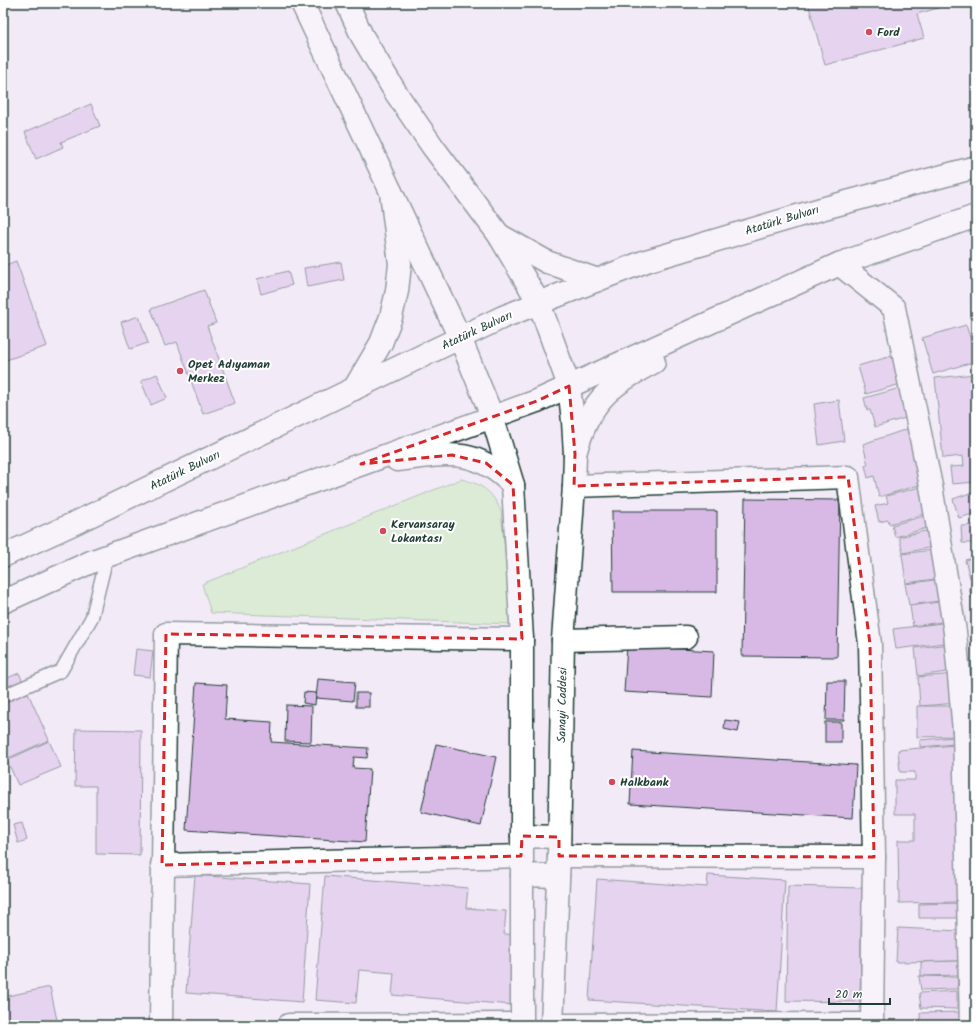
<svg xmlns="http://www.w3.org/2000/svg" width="979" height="1028" viewBox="0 0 979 1028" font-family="Kalam,sans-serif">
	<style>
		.green { fill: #beedab; stroke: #6e9570 }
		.building { fill: #d8b9e6; stroke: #1f3d34 }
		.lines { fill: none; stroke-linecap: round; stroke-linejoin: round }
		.service-casing { stroke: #1f3d34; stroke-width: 15 }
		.minor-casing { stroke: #1f3d34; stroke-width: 25 }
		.secondary-casing { stroke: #1f3d34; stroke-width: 25 }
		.trunk-casing { stroke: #1f3d34; stroke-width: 25 }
		.service { stroke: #fff; stroke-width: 12 }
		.minor { stroke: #fff; stroke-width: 22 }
		.secondary { stroke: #fff; stroke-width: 22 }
		.trunk { stroke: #fff; stroke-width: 22 }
		.marked { fill: none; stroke: #d62828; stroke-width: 3; stroke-dasharray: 8 5; stroke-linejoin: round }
		.poi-dot { fill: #d1495b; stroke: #fff; stroke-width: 1.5 }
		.labels { text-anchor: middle; stroke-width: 4; stroke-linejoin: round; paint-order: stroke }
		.poi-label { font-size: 12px; font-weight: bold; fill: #1f3d34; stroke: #fff; text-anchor: start }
		.street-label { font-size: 12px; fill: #1f3d34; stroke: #fff }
	</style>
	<rect width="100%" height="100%" fill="#f3eaf8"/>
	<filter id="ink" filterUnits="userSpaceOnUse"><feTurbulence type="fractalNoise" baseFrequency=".025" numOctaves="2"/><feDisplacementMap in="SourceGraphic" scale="8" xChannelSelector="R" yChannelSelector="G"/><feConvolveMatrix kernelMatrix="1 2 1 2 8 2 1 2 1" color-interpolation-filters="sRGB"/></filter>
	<g filter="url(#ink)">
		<path class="green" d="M 461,479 C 482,484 492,491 501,511 L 512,624 L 211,613 L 202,584 Z"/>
		<g class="building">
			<path d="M 808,3 L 936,3 L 938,8 L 917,14 L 924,38 L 825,65 Z"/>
			<path d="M 91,104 L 100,126 L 61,142 L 63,147 L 36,159 L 25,132 Z"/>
			<path d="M 16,261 L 47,346 L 3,361 L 3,266 Z"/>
			<path d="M 341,262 L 344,280 L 307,287 L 304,268 Z"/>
			<path d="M 288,271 L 292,285 L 261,294 L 257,279 Z"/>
			<path d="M 204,290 L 216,323 L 207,326 L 235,403 L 203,414 L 177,342 L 165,346 L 151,309 Z"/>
			<path d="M 139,316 L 148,343 L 130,349 L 121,322 Z"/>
			<path d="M 966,325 L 976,357 L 976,361 L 933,374 L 922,338 Z"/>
			<path d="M 895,355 L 904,383 L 866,394 L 858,366 Z"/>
			<path d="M 157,374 L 167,398 L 151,405 L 141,381 Z"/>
			<path d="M 976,374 L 976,482 L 952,484 L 950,467 L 964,466 L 963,456 L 943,458 L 935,378 Z"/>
			<path d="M 904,387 L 912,416 L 875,427 L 870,410 L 867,410 L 864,398 Z"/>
			<path d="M 839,400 L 844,441 L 819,445 L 814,404 Z"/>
			<path d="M 913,427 L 926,483 L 879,497 L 874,476 L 868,478 L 865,465 L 868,465 L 863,444 Z"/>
			<path d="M 924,486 L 931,512 L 889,524 L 888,520 L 879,522 L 875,506 L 888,503 L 886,496 Z"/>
			<path d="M 976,491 L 976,513 L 959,518 L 953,499 Z"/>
			<path d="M 745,499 L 840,500 L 837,657 L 742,656 Z"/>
			<path d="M 612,511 L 717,511 L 717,592 L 613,592 Z"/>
			<path d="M 931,514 L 934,526 L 895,537 L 892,525 Z"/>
			<path d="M 976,525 L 976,543 L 962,543 L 961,526 Z"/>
			<path d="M 934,529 L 937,546 L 903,553 L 899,537 Z"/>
			<path d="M 938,549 L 942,578 L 906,583 L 902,554 Z"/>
			<path d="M 976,557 L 976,576 L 970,578 L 965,560 Z"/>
			<path d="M 941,579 L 947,600 L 909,605 L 905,584 Z"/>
			<path d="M 976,586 L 976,608 L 969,589 Z"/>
			<path d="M 946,601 L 949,621 L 913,626 L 910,606 Z"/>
			<path d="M 950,622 L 952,642 L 896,649 L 893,629 Z"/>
			<path d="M 951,644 L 954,671 L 918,676 L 915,648 Z"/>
			<path d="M 627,646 L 714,651 L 712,697 L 624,692 Z"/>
			<path d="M 136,649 L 153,651 L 150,677 L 133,675 Z"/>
			<path d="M 19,673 L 49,740 L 6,759 L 3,751 L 3,680 Z"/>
			<path d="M 956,674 L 958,703 L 920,706 L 918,677 Z"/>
			<path d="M 318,679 L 355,682 L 353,701 L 316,698 Z"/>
			<path d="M 827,681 L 845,681 L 844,720 L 826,720 Z"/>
			<path d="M 196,683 L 227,685 L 225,719 L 272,722 L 271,742 L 368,748 L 367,758 L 354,757 L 353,768 L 370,769 L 365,842 L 186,830 Z"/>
			<path d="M 304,692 L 316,693 L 315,705 L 303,703 Z"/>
			<rect x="356" y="693" width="13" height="14"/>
			<path d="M 286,705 L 312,706 L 311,742 L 285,741 Z"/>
			<path d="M 917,706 L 954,706 L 955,736 L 917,737 Z"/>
			<path d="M 725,720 L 740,722 L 738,732 L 724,729 Z"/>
			<rect x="825" y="722" width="16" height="20"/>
			<path d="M 76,729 L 141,730 L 140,855 L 96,854 L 96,786 L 75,786 Z"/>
			<path d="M 954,737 L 955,744 L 920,747 L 920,740 Z"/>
			<path d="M 49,741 L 61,767 L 18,785 L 7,760 Z"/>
			<path d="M 436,744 L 496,757 L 481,826 L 421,812 Z"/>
			<path d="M 955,745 L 960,902 L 899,903 L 898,840 L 915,840 L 915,814 L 895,814 L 895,780 L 915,780 L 915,772 L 900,772 L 898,750 Z"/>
			<path d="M 633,751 L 856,765 L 853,818 L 630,804 Z"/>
			<path d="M 22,823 L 27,840 L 18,843 L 13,825 Z"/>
			<path d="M 195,875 L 310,884 L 302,1002 L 186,993 Z"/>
			<path d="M 708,875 L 785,880 L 777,1012 L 589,1000 L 597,879 L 707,887 Z"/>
			<path d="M 325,876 L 468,888 L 466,908 L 506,911 L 504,934 L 518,935 L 513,1005 L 392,995 L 394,973 L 359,970 L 356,1003 L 315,1000 Z"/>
			<path d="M 788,886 L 862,888 L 860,1002 L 786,1001 Z"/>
			<path d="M 959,903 L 959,918 L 919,918 L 919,904 Z"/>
			<path d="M 898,928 L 961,931 L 958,961 L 896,962 Z"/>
			<path d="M 958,961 L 958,975 L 921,976 L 921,962 Z"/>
			<path d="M 919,976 L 958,977 L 957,989 L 921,990 Z"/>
			<path d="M 50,987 L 58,1025 L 3,1025 L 3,997 Z"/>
			<path d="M 957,991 L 957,1009 L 921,1008 L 919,993 Z"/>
			<path d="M 960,1012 L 960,1025 L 921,1025 L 920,1013 Z"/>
		</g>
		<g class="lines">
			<g class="service-casing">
				<path id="service" d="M 3,696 L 61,671 L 92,617 L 107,556"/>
			</g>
			<g class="minor-casing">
				<g id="minor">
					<path d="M 900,337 L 931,486 L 955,632 L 964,731 L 976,728"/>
					<path d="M 492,416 L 513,485 L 522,639 L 522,1025"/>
					<path d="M 574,486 L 848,477 L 870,644 L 874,857 L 872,1025"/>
					<path d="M 563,640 L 686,637"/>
					<path d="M 964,731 L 971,1025"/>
					<path d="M 522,836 L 559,837"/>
					<path d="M 559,856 L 874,857"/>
					<path d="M 162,865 L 521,856"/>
					<path d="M 522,875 L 558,876"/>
					<path d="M 161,1025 L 166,634 L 522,639"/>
					<path d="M 289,1025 L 522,1024"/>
					<path d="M 552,1025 L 559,856 L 563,640 L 574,486 L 575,454 L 573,421 L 569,386"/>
					<path d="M 552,1025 L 872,1024"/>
				</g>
			</g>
			<g class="secondary-casing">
				<g id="secondary">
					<path d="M 302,3 L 460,338"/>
					<path d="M 347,3 L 362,36 L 396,93 L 433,147 L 499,235 L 539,303"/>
				</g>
			</g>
			<g class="trunk-casing">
				<g id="trunk">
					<path d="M 499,235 L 547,262 L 598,280"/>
					<path d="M 829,269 L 839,264 L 894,308 L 900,337"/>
					<path d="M 539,303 L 569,386"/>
					<path d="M 460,338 L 492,416"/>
					<path d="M 354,389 L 381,343 L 391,317 L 397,291 L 400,264 L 391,192"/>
					<path d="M 575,454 C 589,402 608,386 654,362"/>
					<path d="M 397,460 C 448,454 474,446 513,485"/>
					<path d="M 3,556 L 75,523 L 503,317 L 646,261 L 821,209 L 976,167"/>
					<path d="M 3,602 L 93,561 L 537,401 L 839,264 L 976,216"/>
				</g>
			</g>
			<use href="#service" class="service"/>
			<use href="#minor" class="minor"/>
			<use href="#secondary" class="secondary"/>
			<use href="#trunk" class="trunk"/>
		</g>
	</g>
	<path d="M0 0H979V1028H0ZM 569,386 L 575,454 L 574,486 L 848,477 L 870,644 L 874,857 L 559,856 L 559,837 L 522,836 L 521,856 L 162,865 L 166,634 L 522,639 L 513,485 L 486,463 L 452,455 L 361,464 L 537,401 Z" fill="#f3eaf8" fill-opacity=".55" fill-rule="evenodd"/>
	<path class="marked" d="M 569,386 L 575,454 L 574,486 L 848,477 L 870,644 L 874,857 L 559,856 L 559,837 L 522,836 L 521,856 L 162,865 L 166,634 L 522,639 L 513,485 L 486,463 L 452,455 L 361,464 L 537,401 Z"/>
	<g class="poi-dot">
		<circle cx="869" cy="32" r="4"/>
		<circle cx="180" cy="371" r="4"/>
		<circle cx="383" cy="531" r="4"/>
		<circle cx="612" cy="782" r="4"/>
	</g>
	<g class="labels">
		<g class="poi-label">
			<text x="877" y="36">Ford</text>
			<text x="188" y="368">Opet Adıyaman<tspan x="188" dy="14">Merkez</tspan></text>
			<text x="391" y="528">Kervansaray<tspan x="391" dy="14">Lokantası</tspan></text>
			<text x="620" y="786">Halkbank</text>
		</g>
		<g class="street-label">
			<text transform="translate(782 220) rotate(-17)" y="4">Atatürk Bulvarı</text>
			<text transform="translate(477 330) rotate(-25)" y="4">Atatürk Bulvarı</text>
			<text transform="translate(185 470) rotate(-26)" y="4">Atatürk Bulvarı</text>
			<text transform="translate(562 705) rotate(-89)" y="4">Sanayi Caddesi</text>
		</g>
	</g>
	<rect width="979" height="1028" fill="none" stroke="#fff" stroke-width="16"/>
	<rect x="8" y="8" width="963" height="1012" fill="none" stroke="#1f3d34" stroke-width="1.5" filter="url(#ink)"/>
	<path d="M829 998v6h61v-6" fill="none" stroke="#1f3d34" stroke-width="2"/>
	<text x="835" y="998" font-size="12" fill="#1f3d34" stroke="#ffffff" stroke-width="3" paint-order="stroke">20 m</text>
</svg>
